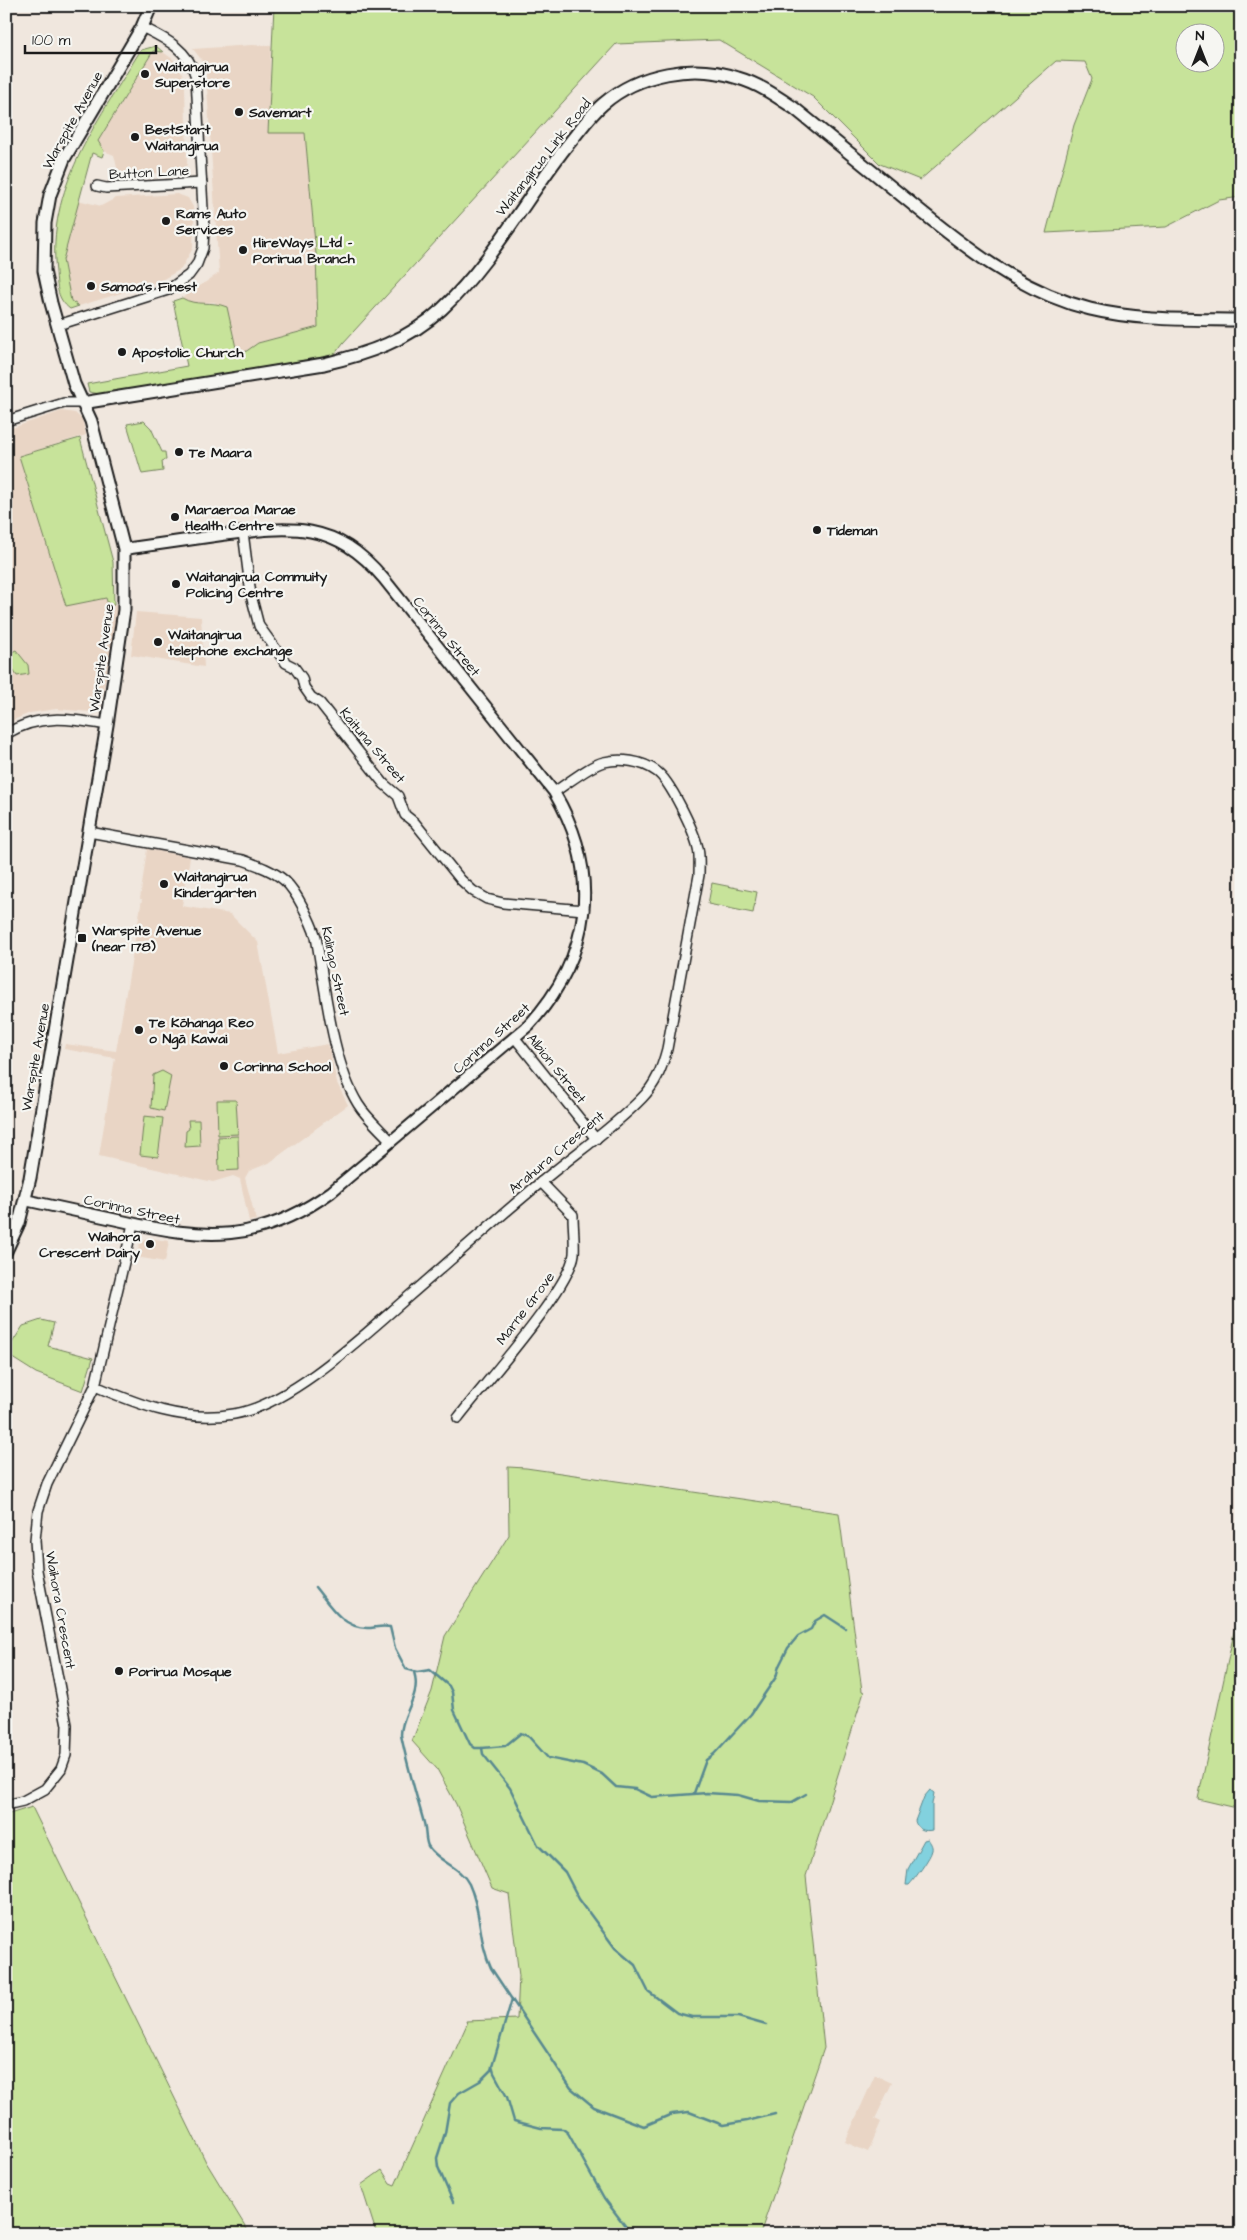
<svg xmlns="http://www.w3.org/2000/svg" width="1247" height="2240" viewBox="0 0 1247 2240" font-family="'Architects Daughter',sans-serif">
	<style>
		.built { fill: #e9d5c5 }
		.green { fill: #c7e39a; stroke: #72805b; fill-rule: evenodd }
		.water { fill: #82d1de; stroke: #598990 }
		.lines { fill: none; stroke-linecap: round; stroke-linejoin: round }
		.stream { stroke: #598990; stroke-width: 2.5 }
		.minor-casing { stroke: #1c1c1c; stroke-width: 12 }
		.tertiary-casing { stroke: #1c1c1c; stroke-width: 14 }
		.secondary-casing { stroke: #1c1c1c; stroke-width: 15 }
		.minor { stroke: #f6f6f2; stroke-width: 9 }
		.tertiary { stroke: #f6f6f2; stroke-width: 10 }
		.secondary { stroke: #f6f6f2; stroke-width: 11 }
		.poi-dot { fill: #1c1c1c; stroke: #f6f6f2; stroke-width: 2 }
		.labels { text-anchor: middle; stroke-width: 4.5; stroke-linejoin: round; paint-order: stroke }
		.poi-label { font-size: 14px; font-weight: bold; fill: #1c1c1c; stroke: #f6f6f2; text-anchor: start }
		.street-label { font-size: 14px; fill: #1c1c1c; stroke: #f6f6f2 }
	</style>
	<rect width="100%" height="100%" fill="#f0e7de"/>
	<filter id="ink" filterUnits="userSpaceOnUse"><feTurbulence type="fractalNoise" baseFrequency=".02" numOctaves="2"/><feDisplacementMap in="SourceGraphic" scale="10" xChannelSelector="R" yChannelSelector="G"/><feConvolveMatrix kernelMatrix="1 2 1 2 8 2 1 2 1" color-interpolation-filters="sRGB"/></filter>
	<g filter="url(#ink)">
		<g class="built">
			<path d="M 252,45 L 271,46 L 268,133 L 305,133 L 316,254 L 318,327 L 258,343 L 238,357 L 215,302 L 192,304 L 182,298 L 219,273 L 206,72 L 201,59 L 193,49 Z"/>
			<path d="M 153,51 L 163,52 L 174,60 L 182,73 L 185,86 L 187,165 L 178,172 L 124,175 L 118,172 L 114,155 L 104,151 L 98,141 Z"/>
			<path d="M 177,194 L 188,198 L 193,207 L 194,220 L 193,248 L 181,269 L 160,281 L 79,306 L 71,301 L 63,260 L 78,200 L 101,206 L 116,198 Z"/>
			<path d="M 62,411 L 75,413 L 82,419 L 86,435 L 19,456 L 66,605 L 106,598 L 108,605 L 118,605 L 116,620 L 101,705 L 98,709 L 91,712 L 56,709 L 30,713 L 6,723 L 6,430 Z"/>
			<path d="M 136,612 L 201,617 L 204,667 L 131,655 Z"/>
			<path d="M 147,849 L 190,857 L 182,906 L 230,914 L 258,942 L 278,1053 L 328,1044 L 337,1083 L 348,1105 L 269,1163 L 249,1171 L 245,1178 L 256,1220 L 249,1221 L 240,1179 L 233,1176 L 213,1182 L 99,1156 L 115,1058 L 64,1049 L 65,1044 L 116,1051 L 142,899 L 140,899 Z"/>
			<path d="M 148,1238 L 169,1241 L 165,1262 L 136,1257 L 140,1243 Z"/>
			<path d="M 875,2075 L 892,2083 L 875,2119 L 881,2122 L 868,2152 L 845,2142 Z"/>
		</g>
		<g class="green">
			<path d="M 274,6 L 1241,6 L 1241,197 L 1219,200 L 1166,227 L 1046,233 L 1074,125 L 1092,79 L 1085,62 L 1056,61 L 920,180 L 880,164 L 813,97 L 719,40 L 616,44 L 343,343 L 334,355 L 105,395 L 89,392 L 87,384 L 187,366 L 173,301 L 182,298 C 197,307 210,300 227,307 L 238,357 L 258,343 L 318,327 L 316,254 L 305,133 L 268,133 ZM 1184,32 L 1214,32 L 1214,62 L 1184,62 Z"/>
			<path d="M 156,46 L 163,52 L 153,51 L 98,141 L 104,151 L 102,157 L 92,153 L 63,260 L 71,301 L 79,306 L 70,309 C 57,299 57,287 56,272 C 46,189 97,123 137,56 L 141,50 Z"/>
			<path d="M 144,421 L 151,428 L 162,452 L 165,452 L 166,460 L 162,461 L 163,471 L 142,474 L 127,424 Z"/>
			<path d="M 80,438 L 113,562 L 114,605 L 108,605 L 106,598 L 66,606 L 19,456 Z"/>
			<path d="M 16,650 L 28,665 L 29,674 L 17,676 L 8,662 L 10,653 Z"/>
			<path d="M 712,883 L 757,892 L 753,913 L 708,904 Z"/>
			<path d="M 162,1071 L 171,1076 L 164,1111 L 151,1108 L 153,1075 Z"/>
			<path d="M 217,1100 L 236,1100 L 238,1134 L 218,1135 Z"/>
			<path d="M 144,1116 L 163,1118 L 158,1157 L 140,1155 Z"/>
			<path d="M 188,1120 L 199,1120 L 200,1146 L 185,1147 L 186,1131 L 189,1129 Z"/>
			<path d="M 238,1136 L 239,1170 L 219,1171 L 218,1137 Z"/>
			<path d="M 41,1320 L 54,1323 L 48,1346 L 93,1358 L 83,1391 L 36,1373 L 6,1354 L 6,1346 L 10,1346 L 23,1326 Z"/>
			<path d="M 508,1467 L 526,1468 L 839,1513 L 862,1691 L 864,1692 L 806,1876 L 824,2048 L 760,2234 L 378,2234 L 375,2229 L 361,2185 L 382,2170 L 390,2183 L 395,2185 L 467,2024 L 466,2021 L 517,2019 L 519,1976 L 509,1894 L 492,1888 L 456,1804 L 437,1769 L 412,1741 L 432,1691 L 445,1636 L 509,1535 Z"/>
			<path d="M 1241,1600 L 1241,1809 L 1198,1799 Z"/>
			<path d="M 32,1807 L 206,2162 L 250,2234 L 6,2234 L 6,1815 Z"/>
		</g>
		<g class="water">
			<path d="M 930,1790 L 934,1793 L 932,1804 L 932,1830 C 924,1832 917,1829 915,1821 L 924,1797 Z"/>
			<path d="M 928,1839 C 930,1842 933,1846 932,1850 C 931,1857 914,1880 909,1885 L 906,1885 L 908,1869 L 924,1840 Z"/>
		</g>
		<g class="lines">
			<g class="stream">
				<path d="M 315,1587 C 329,1604 342,1628 367,1628 C 375,1628 381,1625 390,1627 L 395,1648 L 406,1669 L 417,1672 L 430,1670 L 449,1686 L 452,1692 L 454,1710 L 470,1744 L 475,1748 L 482,1748 L 483,1754 L 510,1788 L 538,1845 L 565,1872 L 579,1899 L 615,1948 L 635,1965 L 648,1991 L 677,2013 L 692,2017 L 738,2017 L 766,2025"/>
				<path d="M 414,1672 C 422,1697 401,1712 401,1735 C 407,1765 416,1794 424,1823 C 426,1830 425,1840 428,1846 C 438,1862 460,1866 469,1884 C 482,1912 478,1941 491,1968 L 571,2088 L 594,2107 L 644,2126 L 672,2114 L 689,2112 L 723,2125 L 747,2121 L 775,2114"/>
				<path d="M 482,1748 L 505,1746 L 521,1733 L 529,1737 L 548,1758 L 583,1765 L 602,1774 L 616,1787 L 635,1789 L 652,1797 L 707,1793 L 738,1795 L 759,1801 L 792,1802 L 806,1794"/>
				<path d="M 694,1793 L 706,1760 L 714,1754 L 751,1714 L 776,1677 L 779,1666 L 788,1648 L 798,1636 L 811,1629 L 815,1621 L 825,1615 L 845,1628"/>
				<path d="M 492,2066 L 494,2073 L 507,2097 L 514,2121 L 541,2128 L 563,2129 L 568,2133 L 604,2198 L 629,2231"/>
				<path d="M 453,2202 L 438,2167 L 437,2158 L 445,2133 L 450,2103 L 459,2093 L 480,2081 L 491,2070 L 512,1999"/>
			</g>
			<g class="minor-casing">
				<g id="minor">
					<path d="M 97,186 L 106,188 L 202,183"/>
					<path d="M 58,325 L 168,290 L 189,275 L 197,264 L 203,248 L 204,228 L 196,77 C 188,49 166,39 142,27"/>
					<path d="M 6,421 L 64,403 L 82,403"/>
					<path d="M 243,532 L 251,595 L 259,626 L 286,663 L 294,667 L 302,678 L 304,687 L 311,697 L 320,703 L 384,784 L 398,796 L 405,815 L 415,823 L 461,880 L 473,891 L 487,899 L 503,903 L 584,910"/>
					<path d="M 6,734 C 39,713 71,719 107,725"/>
					<path d="M 89,832 L 243,860 C 257,865 274,871 285,881 C 297,892 311,922 316,937 C 325,986 332,1062 358,1104 C 366,1117 380,1129 391,1141"/>
					<path d="M 515,1038 L 596,1139"/>
					<path d="M 95,1386 C 140,1405 184,1423 234,1414 C 291,1405 365,1334 408,1297 C 452,1259 495,1220 540,1183 C 573,1155 611,1130 642,1098 C 656,1084 662,1068 667,1049 L 699,875 C 699,866 700,857 698,848 C 694,831 670,780 656,771 C 642,761 621,758 604,762 C 590,765 567,784 554,792"/>
					<path d="M 458,1418 C 483,1385 570,1289 574,1254 C 575,1241 573,1228 573,1215 L 541,1182"/>
					<path d="M 6,1805 L 23,1801 L 45,1789 L 61,1769 L 66,1755 L 67,1725 L 37,1570 L 35,1540 L 38,1511 L 47,1484 L 95,1386 L 133,1224"/>
				</g>
			</g>
			<g class="tertiary-casing">
				<path id="tertiary" d="M 25,1200 C 58,1207 90,1214 122,1221 C 205,1240 259,1244 331,1192 L 529,1025 C 592,956 602,873 554,792 L 384,579 C 335,520 291,526 222,535 C 189,540 157,544 124,549"/>
			</g>
			<g class="secondary-casing">
				<g id="secondary">
					<path d="M 82,403 L 324,364 C 367,354 409,340 442,309 C 491,263 525,200 566,147 C 578,133 589,116 603,104 C 639,73 694,63 738,78 C 759,84 776,96 794,108 C 832,139 869,169 906,199 C 962,245 1018,291 1090,309 C 1139,321 1190,319 1241,320"/>
					<path d="M 6,1251 L 19,1223 L 30,1178 L 107,725 L 124,610 L 124,549 L 91,421 L 74,384 L 51,303 L 44,271 L 45,223 L 50,195 L 64,159 L 142,27 L 151,6"/>
				</g>
			</g>
			<use href="#minor" class="minor"/>
			<use href="#tertiary" class="tertiary"/>
			<use href="#secondary" class="secondary"/>
		</g>
	</g>
	<g class="poi-dot">
		<circle cx="145" cy="74" r="5"/>
		<circle cx="239" cy="112" r="5"/>
		<circle cx="135" cy="137" r="5"/>
		<circle cx="166" cy="221" r="5"/>
		<circle cx="243" cy="250" r="5"/>
		<circle cx="91" cy="286" r="5"/>
		<circle cx="122" cy="352" r="5"/>
		<circle cx="179" cy="452" r="5"/>
		<circle cx="175" cy="517" r="5"/>
		<circle cx="817" cy="530" r="5"/>
		<circle cx="176" cy="584" r="5"/>
		<circle cx="158" cy="642" r="5"/>
		<circle cx="164" cy="884" r="5"/>
		<rect x="77" y="933" width="10" height="10" rx="2.5"/>
		<circle cx="139" cy="1030" r="5"/>
		<circle cx="224" cy="1066" r="5"/>
		<circle cx="150" cy="1244" r="5"/>
		<circle cx="119" cy="1671" r="5"/>
	</g>
	<g class="labels">
		<g class="poi-label">
			<text x="155" y="71">Waitangirua<tspan x="155" dy="16">Superstore</tspan></text>
			<text x="249" y="117">Savemart</text>
			<text x="145" y="134">BestStart<tspan x="145" dy="16">Waitangirua</tspan></text>
			<text x="176" y="218">Rams Auto<tspan x="176" dy="16">Services</tspan></text>
			<text x="253" y="247">HireWays Ltd -<tspan x="253" dy="16">Porirua Branch</tspan></text>
			<text x="101" y="291">Samoa’s Finest</text>
			<text x="132" y="357">Apostolic Church</text>
			<text x="189" y="457">Te Maara</text>
			<text x="185" y="514">Maraeroa Marae<tspan x="185" dy="16">Health Centre</tspan></text>
			<text x="827" y="535">Tideman</text>
			<text x="186" y="581">Waitangirua Commuity<tspan x="186" dy="16">Policing Centre</tspan></text>
			<text x="168" y="639">Waitangirua<tspan x="168" dy="16">telephone exchange</tspan></text>
			<text x="174" y="881">Waitangirua<tspan x="174" dy="16">Kindergarten</tspan></text>
			<text x="92" y="935">Warspite Avenue<tspan x="92" dy="16">(near 178)</tspan></text>
			<text x="149" y="1027">Te Kōhanga Reo<tspan x="149" dy="16">o Ngā Kawai</tspan></text>
			<text x="234" y="1071">Corinna School</text>
			<text x="140" y="1241" text-anchor="end">Waihora<tspan x="140" dy="16">Crescent Dairy</tspan></text>
			<text x="129" y="1676">Porirua Mosque</text>
		</g>
		<g class="street-label">
			<text transform="translate(72 120) rotate(-61)" y="5">Warspite Avenue</text>
			<text transform="translate(543 157) rotate(-52)" y="5">Waitangirua Link Road</text>
			<text transform="translate(149 172) rotate(-3)" y="5">Button Lane</text>
			<text transform="translate(447 636) rotate(51)" y="5">Corinna Street</text>
			<text transform="translate(101 658) rotate(-82)" y="5">Warspite Avenue</text>
			<text transform="translate(373 745) rotate(50)" y="5">Kaituna Street</text>
			<text transform="translate(336 971) rotate(78)" y="5">Kalingo Street</text>
			<text transform="translate(491 1038) rotate(-42)" y="5">Corinna Street</text>
			<text transform="translate(35 1057) rotate(-80)" y="5">Warspite Avenue</text>
			<text transform="translate(557 1068) rotate(51)" y="5">Albion Street</text>
			<text transform="translate(556 1152) rotate(-40)" y="5">Arahura Crescent</text>
			<text transform="translate(132 1209) rotate(12)" y="5">Corinna Street</text>
			<text transform="translate(525 1308) rotate(-53)" y="5">Marne Grove</text>
			<text transform="translate(61 1610) rotate(80)" y="5">Waihora Crescent</text>
		</g>
	</g>
	<rect width="1247" height="2240" fill="none" stroke="#f6f6f2" stroke-width="25"/>
	<rect x="12" y="12" width="1222" height="2215" fill="none" stroke="#1c1c1c" stroke-width="2" filter="url(#ink)"/>
	<g transform="translate(1200 48)"><circle r="24" fill="#f6f6f2" stroke="#9f9f9c"/>
	<path d="M0-4L9 19L0 12L-9 19Z" fill="#1c1c1c"/>
	<text y="-8" font-size="14" font-weight="bold" text-anchor="middle" fill="#1c1c1c">N</text>
	</g>
	<path d="M25 45v8h131v-8" fill="none" stroke="#1c1c1c" stroke-width="2.5"/>
	<text x="32" y="45" font-size="15" fill="#1c1c1c" stroke="#f6f6f2" stroke-width="4" paint-order="stroke">100 m</text>
</svg>
